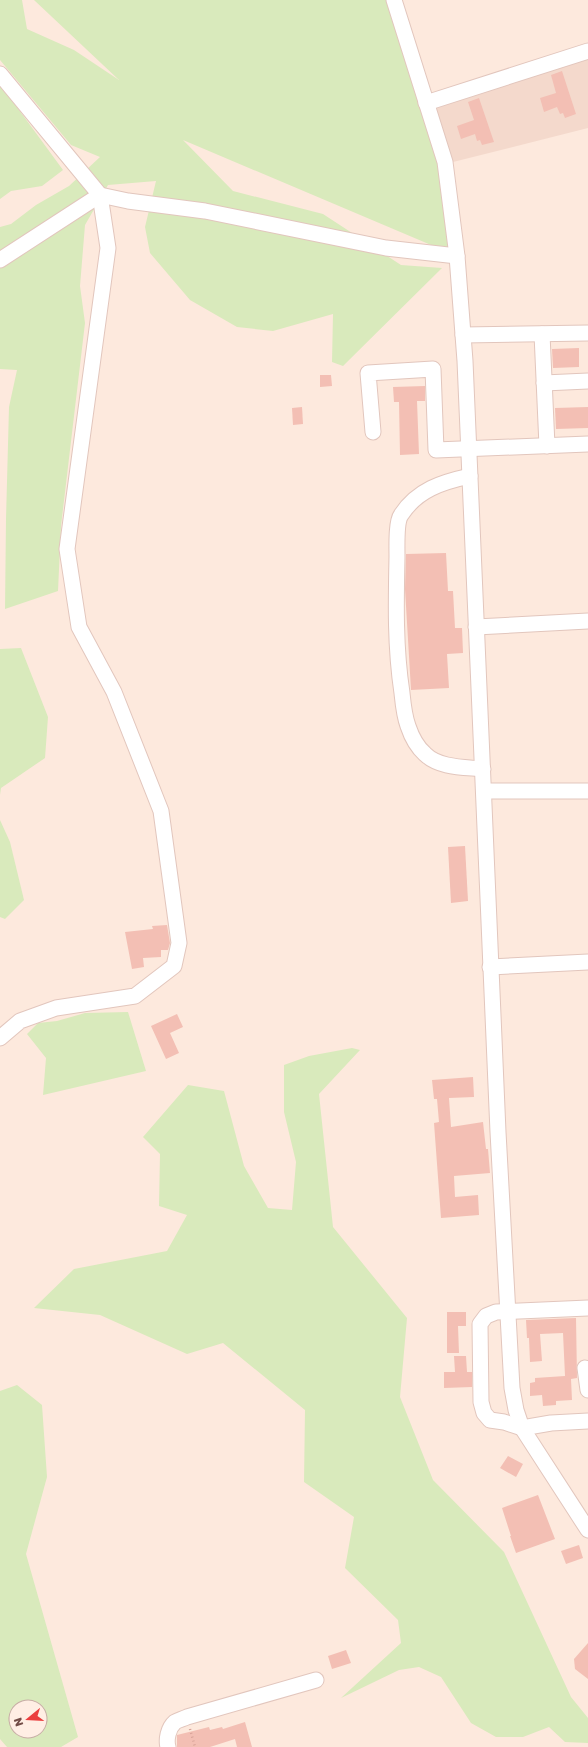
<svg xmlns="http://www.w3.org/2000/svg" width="588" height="1747" viewBox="0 0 588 1747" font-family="'Golos Text',sans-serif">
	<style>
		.residential { fill: #f4d9cc }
		.green { fill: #d9eabc; fill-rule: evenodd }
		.building { fill: #f3bfb4 }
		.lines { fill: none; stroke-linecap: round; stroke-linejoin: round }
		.minor-casing { stroke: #e2c6bd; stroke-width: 17 }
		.path { stroke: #d7a398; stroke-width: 2.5; stroke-dasharray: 1 3; stroke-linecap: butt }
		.minor { stroke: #fff; stroke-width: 15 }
	</style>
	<rect width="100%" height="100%" fill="#fde9dd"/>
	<path class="residential" d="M 588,51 L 588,128 L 445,164 L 426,103 Z"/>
	<g class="green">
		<path d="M 0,0 L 22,0 L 27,29 L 74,50 L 119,80 L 34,0 L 394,0 L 445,162 L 457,256 L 183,140 L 233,191 L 323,214 L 401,265 L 442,268 L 343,366 L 332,362 L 333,314 L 273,331 L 237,327 L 190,300 L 150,253 L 145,227 L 156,181 L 108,185 L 85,225 L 80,286 L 85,323 L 61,526 L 58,591 L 5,609 L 6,519 L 9,407 L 17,370 L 0,369 L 0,227 L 11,224 L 36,205 L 69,186 L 100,157 L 71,145 L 0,60 Z"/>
		<path d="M 0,84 L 63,170 L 42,186 L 11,191 L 0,199 Z"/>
		<path d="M 21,648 L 48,717 L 45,758 L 1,788 L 0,795 L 0,649 Z"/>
		<path d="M 0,820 L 10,842 L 24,900 L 5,919 L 0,917 Z"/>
		<path d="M 128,1012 L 146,1071 L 43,1095 L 46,1058 L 27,1034 L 38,1023 L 57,1021 L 85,1013 Z"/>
		<path d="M 352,1048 L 360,1050 L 319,1094 L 333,1227 L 407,1318 L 400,1397 L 433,1480 L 504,1552 L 571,1697 L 588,1718 L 588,1743 L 565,1742 L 549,1727 L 523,1737 L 496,1737 L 471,1723 L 441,1677 L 419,1667 L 399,1670 L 341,1698 L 401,1643 L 398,1620 L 345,1568 L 354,1517 L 304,1482 L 305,1410 L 223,1343 L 187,1354 L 100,1315 L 34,1308 L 74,1269 L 167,1251 L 187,1215 L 159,1206 L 160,1154 L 143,1137 L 188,1085 L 224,1091 L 244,1166 L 268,1208 L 292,1210 L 296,1162 L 284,1112 L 284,1065 L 309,1056 Z"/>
		<path d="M 17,1385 L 42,1405 L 47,1477 L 26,1554 L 78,1737 L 61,1747 L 7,1747 L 0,1739 L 0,1391 ZM 16,1707 L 40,1707 L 40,1731 L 16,1731 Z"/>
	</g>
	<g class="building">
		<path d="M 562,71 L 576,114 L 565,118 L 563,113 L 560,114 L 557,107 L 544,112 L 540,98 L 556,93 L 551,75 Z"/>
		<path d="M 479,98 L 494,142 L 482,145 L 480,140 L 477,141 L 475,134 L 461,139 L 457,126 L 474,120 L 468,102 Z"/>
		<path d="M 579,348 L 579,367 L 553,368 L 552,349 Z"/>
		<path d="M 320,375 L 331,375 L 332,386 L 320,387 Z"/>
		<path d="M 425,386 L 425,401 L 417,401 L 419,454 L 400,455 L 399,402 L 394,402 L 393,387 Z"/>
		<path d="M 302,407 L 303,424 L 293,425 L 292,408 Z"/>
		<path d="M 588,407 L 588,428 L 556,429 L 555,408 Z"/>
		<path d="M 446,553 L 448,591 L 453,591 L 455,628 L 462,628 L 463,653 L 447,654 L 449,688 L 411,690 L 405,589 L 406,554 Z"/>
		<path d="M 465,846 L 468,901 L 451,903 L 448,847 Z"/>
		<path d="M 167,925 L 170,943 L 168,950 L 161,950 L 161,957 L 143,958 L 144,967 L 132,969 L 125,932 L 153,929 L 152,926 Z"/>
		<path d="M 177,1014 L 183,1027 L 170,1033 L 179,1053 L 166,1059 L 151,1026 Z"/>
		<path d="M 473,1077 L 474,1097 L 449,1098 L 451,1127 L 483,1122 L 486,1149 L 488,1149 L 490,1173 L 454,1176 L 455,1197 L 478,1195 L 479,1215 L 441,1218 L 434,1123 L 439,1122 L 437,1099 L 434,1099 L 432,1080 Z"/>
		<path d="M 447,1312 L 466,1312 L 466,1326 L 458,1326 L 459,1353 L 447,1353 Z"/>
		<path d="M 576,1318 L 577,1378 L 571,1379 L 572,1400 L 556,1401 L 556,1405 L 543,1406 L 542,1395 L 530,1396 L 530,1383 L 535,1382 L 535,1378 L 565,1376 L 563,1333 L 540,1334 L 542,1361 L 530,1362 L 529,1338 L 527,1338 L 526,1320 Z"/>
		<path d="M 454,1356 L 466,1356 L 467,1372 L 472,1372 L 472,1387 L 444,1388 L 444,1372 L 455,1372 Z"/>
		<path d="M 508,1456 L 523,1464 L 516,1477 L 500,1468 Z"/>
		<path d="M 538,1495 L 555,1539 L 516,1553 L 510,1536 L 511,1536 L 502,1508 Z"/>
		<path d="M 579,1545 L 583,1558 L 566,1564 L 561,1551 Z"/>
		<path d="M 588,1643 L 588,1679 L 575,1669 L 574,1659 Z"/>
		<path d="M 346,1650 L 351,1663 L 332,1669 L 328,1656 Z"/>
		<path d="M 245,1722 L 252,1747 L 237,1747 L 235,1739 L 210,1747 L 177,1747 L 177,1735 L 209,1727 L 210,1730 L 222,1727 L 223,1729 Z"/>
	</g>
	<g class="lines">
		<g class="minor-casing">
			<g id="minor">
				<path d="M 394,0 L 445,162 L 457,256 L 465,361 L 498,1132 L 512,1388 L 516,1410 L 522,1428 L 588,1530"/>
				<path d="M 0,74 L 100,195 L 108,248 L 67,549 L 79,627 L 114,692 L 161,811 L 179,943 L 174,966 L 135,996 L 56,1008 L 20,1021 L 0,1038"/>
				<path d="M 426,103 L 588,51"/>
				<path d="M 0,260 L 100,195 L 128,201 L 205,211 L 386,248 L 457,256"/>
				<path d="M 542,334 L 547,446"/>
				<path d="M 463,335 L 588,333"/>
				<path d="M 544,383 L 588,381"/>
				<path d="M 373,432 L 368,373 L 433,369 L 436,450 L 588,444"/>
				<path d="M 470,476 C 442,482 417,490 401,515 C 396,522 397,547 397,557 C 396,602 395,647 402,693 C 403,703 404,715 408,726 C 411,735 417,747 425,754 C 439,768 464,767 483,769"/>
				<path d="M 476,627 L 588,621"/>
				<path d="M 484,791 L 588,791"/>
				<path d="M 490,967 L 588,962"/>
				<path d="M 588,1308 L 496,1312 L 486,1316 L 480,1324 L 481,1402 L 484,1413 L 490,1420 L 504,1422 L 522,1428 L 551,1423 L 588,1421"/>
				<path d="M 585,1368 L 588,1390"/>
				<path d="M 168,1747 C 166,1740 168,1728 175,1722 C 178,1720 183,1719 187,1717 L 316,1680"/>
			</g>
		</g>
		<path class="path" d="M 190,1729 L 195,1747"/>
		<use href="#minor" class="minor"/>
	</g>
	<g transform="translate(28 1719) rotate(252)"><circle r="19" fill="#ffeee4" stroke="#c7ada5"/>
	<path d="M0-3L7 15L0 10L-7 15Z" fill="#eb3e3e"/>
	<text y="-6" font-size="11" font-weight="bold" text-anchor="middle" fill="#724c46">N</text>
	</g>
</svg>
